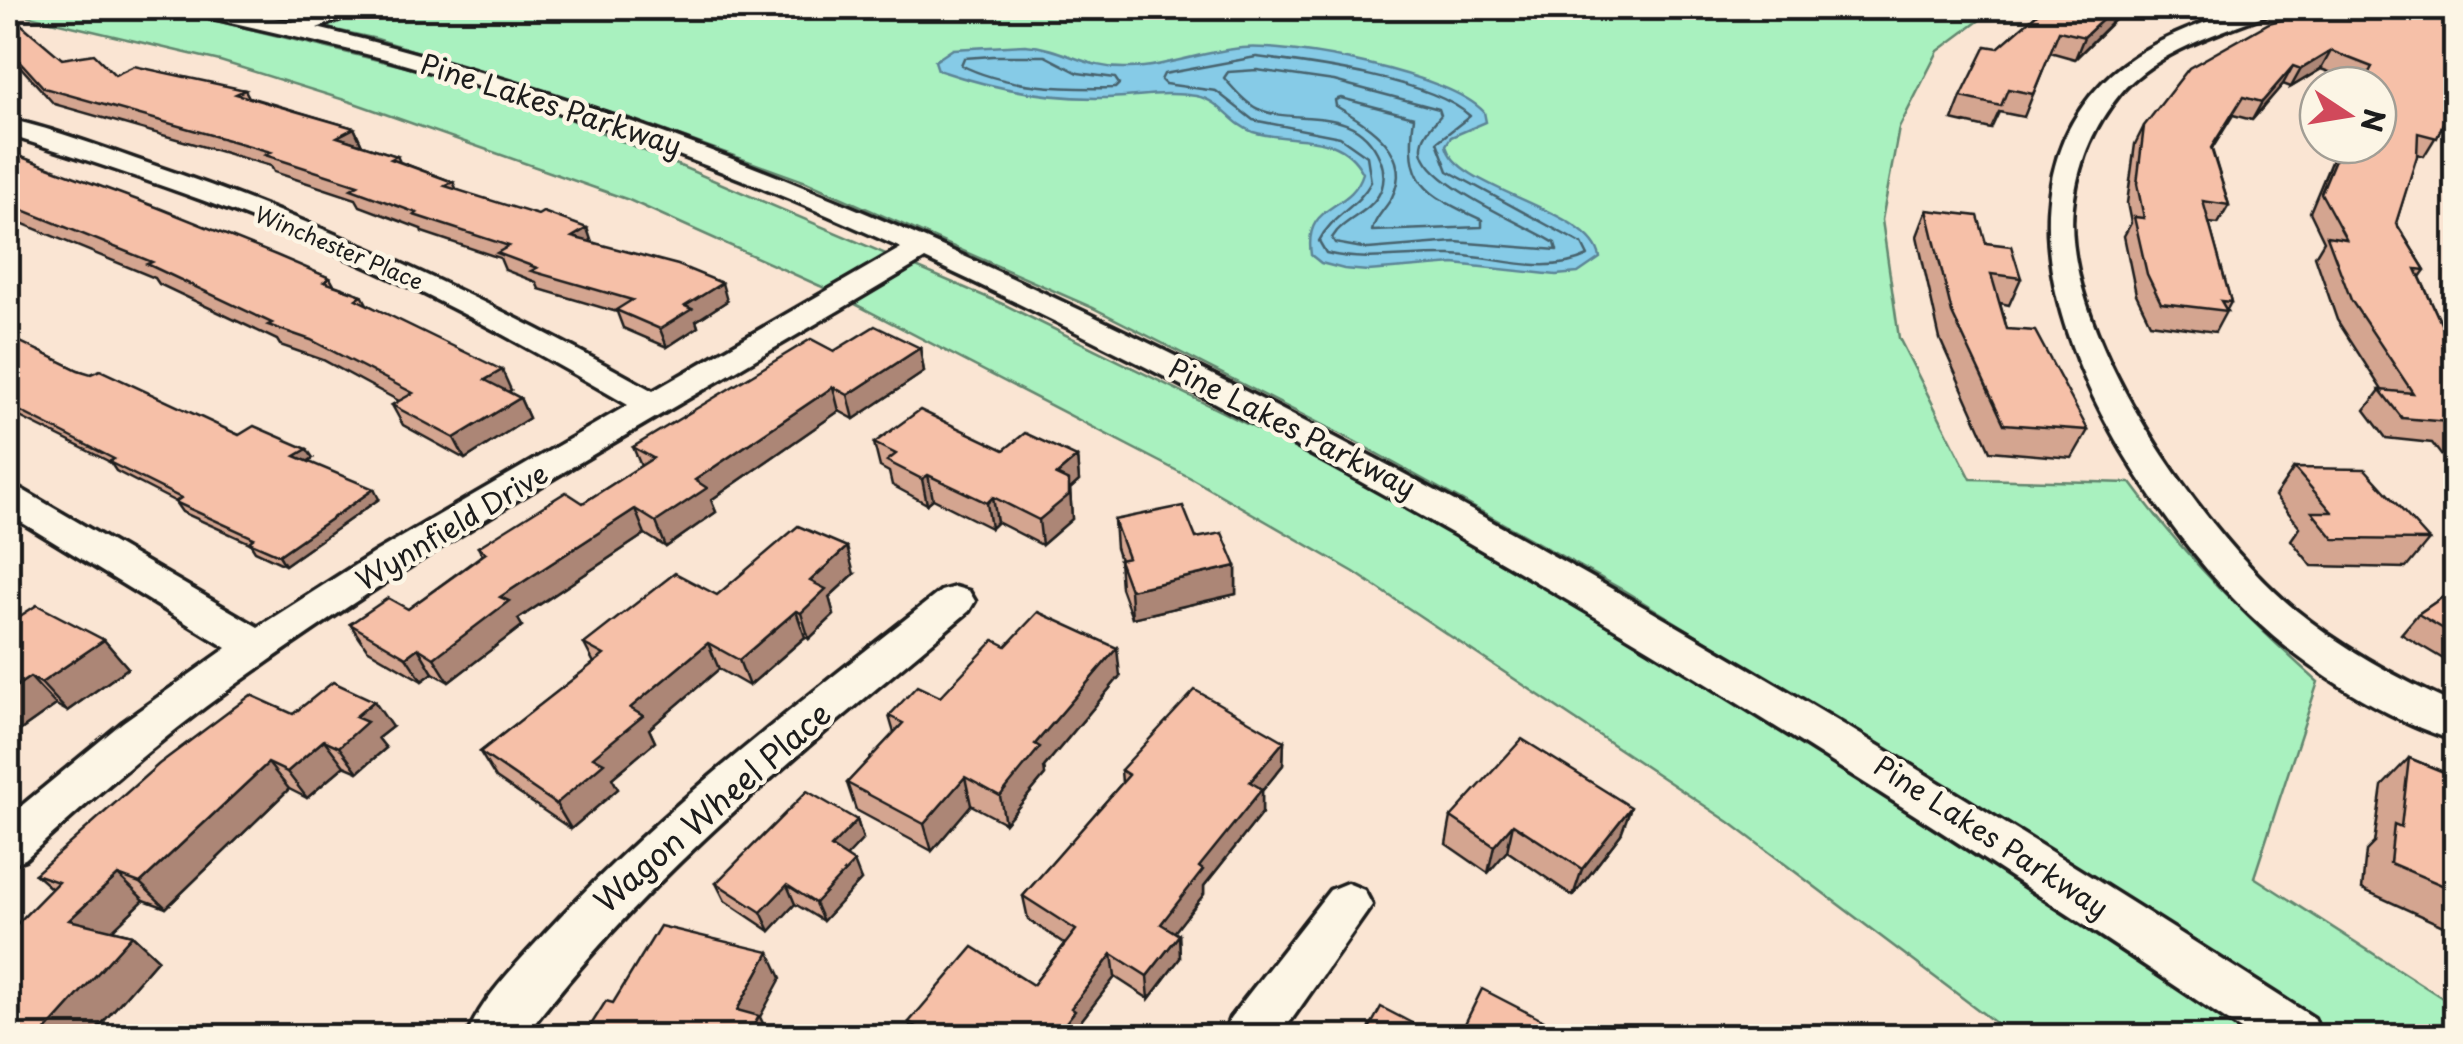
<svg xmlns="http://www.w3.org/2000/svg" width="2463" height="1044" viewBox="0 0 2463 1044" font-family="'Playpen Sans',sans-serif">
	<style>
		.green { fill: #a9f1bf; stroke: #62866e; stroke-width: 2.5 }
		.water { fill: #86cbe7; stroke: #5c8596; stroke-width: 2.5 }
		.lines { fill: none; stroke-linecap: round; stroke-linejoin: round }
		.shore { stroke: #46626d; stroke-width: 2.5 }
		.minor-casing { stroke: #1c1c1c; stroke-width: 7 }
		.minor { fill: #fcf5e5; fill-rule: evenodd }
		.wall { fill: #d4a590; stroke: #1c1c1c; stroke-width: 2.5 }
		.shaded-wall { fill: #ac8676; stroke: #1c1c1c; stroke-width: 2.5 }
		.building { fill: #f6c0a8; stroke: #1c1c1c; stroke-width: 2.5 }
		.labels { text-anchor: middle; stroke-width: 9; stroke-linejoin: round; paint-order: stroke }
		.far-street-label { font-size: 22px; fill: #1c1c1c; stroke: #fcf5e5 }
		.street-label { font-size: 28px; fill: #1c1c1c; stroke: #fcf5e5 }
		.near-street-label { font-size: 32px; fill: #1c1c1c; stroke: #fcf5e5 }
	</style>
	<rect width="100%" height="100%" fill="#fae5d3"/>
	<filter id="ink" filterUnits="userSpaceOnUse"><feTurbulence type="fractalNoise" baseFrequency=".01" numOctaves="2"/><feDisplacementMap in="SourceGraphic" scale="20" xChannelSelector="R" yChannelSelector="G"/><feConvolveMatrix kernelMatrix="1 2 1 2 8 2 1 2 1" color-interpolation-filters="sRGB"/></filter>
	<g filter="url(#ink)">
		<g class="green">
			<path d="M 8,8 L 163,8 L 419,70 L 568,118 L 1005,305 L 1279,440 L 1507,562 L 1691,672 L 1899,803 L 2250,1036 L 2013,1036 L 1729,822 L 1354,572 L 1189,477 L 820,286 L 629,200 L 354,103 L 220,61 L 8,11 Z"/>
			<path d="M 235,8 L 1996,8 L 1938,51 L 1899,128 L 1882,220 L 1899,338 L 1971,479 L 2131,483 C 2188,561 2246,617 2318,682 L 2254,877 L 2455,1006 L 2455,1036 L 2333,1036 L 2016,830 L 1623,590 L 1354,441 L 1093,308 L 806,182 L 632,119 L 377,39 Z"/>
		</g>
		<path class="water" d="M 1025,45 C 1066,48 1086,70 1129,68 C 1167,67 1204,51 1242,48 C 1295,44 1449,74 1484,112 L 1486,122 L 1451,137 L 1446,145 C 1454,190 1594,209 1600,258 L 1578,273 L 1556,275 L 1454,264 L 1368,271 L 1344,269 L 1321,263 L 1311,255 C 1303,201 1351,213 1363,173 C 1340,129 1292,144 1253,132 C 1230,124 1222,101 1196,96 C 1163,90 1129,99 1096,98 C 1043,98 988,87 938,70 L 935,61 L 953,49 Z"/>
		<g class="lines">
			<g class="shore">
				<path d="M 993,56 L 1045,56 L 1078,73 L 1115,78 L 1119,84 L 1115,88 C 1065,89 1006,88 961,65 L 964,58 Z"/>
				<path d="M 1256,57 C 1311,64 1430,79 1470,116 L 1437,142 L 1448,171 L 1582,244 L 1588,256 C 1544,277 1496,256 1450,255 C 1408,254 1368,263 1326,253 L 1319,241 C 1331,216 1358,207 1371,182 L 1367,156 L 1340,137 L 1253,120 L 1216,91 L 1165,84 L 1161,80 L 1164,74 Z"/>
				<path d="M 1257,70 L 1334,81 L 1439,109 L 1441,115 C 1433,125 1421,135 1422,149 C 1423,183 1527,225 1555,243 L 1557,250 L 1455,242 L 1368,249 L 1335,243 L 1332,238 L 1337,231 C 1349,218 1368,212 1378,196 C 1385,185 1385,171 1380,159 C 1356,101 1295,126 1258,109 C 1245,103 1234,89 1224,78 L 1228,72 Z"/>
				<path d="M 1341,98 L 1414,117 C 1405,184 1423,193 1482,220 L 1482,227 L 1372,231 C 1374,218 1386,209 1392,197 C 1414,153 1370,126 1336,106 L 1335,100 Z"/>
			</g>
			<g class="minor-casing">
				<g id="minor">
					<path d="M 190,8 L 229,8 L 292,22 L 329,8 L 359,8 L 356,13 L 317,28 C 614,99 893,217 1167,352 C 1564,547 1941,779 2314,1018 L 2321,1036 L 2250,1036 C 1825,749 1391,476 925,259 C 693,399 455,526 235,685 C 161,738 92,798 25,859 L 8,865 L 8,817 L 123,722 L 227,648 L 8,514 L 8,486 L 21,489 L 258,627 L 377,551 L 628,405 C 540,354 451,304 358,263 C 244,212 126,172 8,135 L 8,119 C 57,130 106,149 153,165 C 328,224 491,301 653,391 L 901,248 C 735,171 562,109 386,59 C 322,42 258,29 193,13 Z"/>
					<path d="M 2244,8 L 2274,8 L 2271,13 C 2223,31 2152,53 2119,95 C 2094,126 2080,158 2074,198 C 2054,324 2201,530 2293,608 C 2342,648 2398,679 2456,705 L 2456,741 C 2381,717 2306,669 2250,615 C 2132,501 1957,229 2104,81 C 2142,43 2195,26 2244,8 Z"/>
					<path d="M 955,587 L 969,591 L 975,601 L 969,611 C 811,744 649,870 525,1036 L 467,1036 C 481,999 517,964 544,934 C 663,805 804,700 941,591 Z"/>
					<path d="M 1347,883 L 1364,890 L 1372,905 L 1280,1036 L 1223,1036 L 1230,1018 L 1330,890 Z"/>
				</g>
			</g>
			<use href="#minor" class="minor"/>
		</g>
		<g class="wall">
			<path d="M 2044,8 L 2169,8 L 2149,17 L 2126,9 L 2075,59 L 2050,52 L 2024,117 L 1999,112 L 1991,129 L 1952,120 L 1961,97 L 1998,48 Z"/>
			<path d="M 2327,8 L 2440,130 L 2424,156 L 2417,154 L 2396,223 L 2425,270 L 2420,277 L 2449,341 L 2456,342 L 2456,468 L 2451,468 L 2432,443 L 2386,438 L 2365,410 L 2380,390 L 2382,390 L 2337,320 L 2315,256 L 2324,241 L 2310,212 L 2338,145 L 2378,145 L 2361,84 L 2321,69 L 2291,87 L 2283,84 L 2252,120 L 2233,115 L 2212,149 L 2229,205 L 2218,224 L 2209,223 L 2231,302 L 2215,332 L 2150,323 L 2136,294 L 2124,236 L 2131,223 L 2127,203 L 2135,144 L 2144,126 Z"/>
			<path d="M 8,22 L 62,59 L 115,75 L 245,90 L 249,97 L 354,128 L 362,145 L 397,156 L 400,162 L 453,182 L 457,190 L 592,242 L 727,301 L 696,321 L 698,327 L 667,347 L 623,328 L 617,312 L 539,289 L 536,282 L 505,270 L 500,258 L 422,232 L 421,229 L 360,206 L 356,199 L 274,172 L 271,166 L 54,104 L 8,53 Z"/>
			<path d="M 8,152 L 330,278 L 334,285 L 362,295 L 367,304 L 511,390 L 509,392 L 520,398 L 529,418 L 465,459 L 403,425 L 392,405 L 399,401 L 323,360 L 280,345 L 277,340 L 159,284 L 155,278 L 14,220 L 8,223 Z"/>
			<path d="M 1927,210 L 1986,243 L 2021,278 L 2009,305 L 2000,303 L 2007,329 L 2088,430 L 2072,458 L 1990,451 L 1940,339 L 1917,236 Z"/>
			<path d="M 8,321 L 16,331 L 9,334 L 12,338 L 78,370 L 239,435 L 313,458 L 308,462 L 379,499 L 285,565 L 255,551 L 250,543 L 182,512 L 175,502 L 176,502 L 116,471 L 110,462 L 8,411 Z"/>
			<path d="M 920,348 L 924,372 L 854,419 L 839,411 L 711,500 L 716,512 L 666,547 L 645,534 L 518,619 L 522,626 L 449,682 L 433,673 L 422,681 L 367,649 L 350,624 L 408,609 L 482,555 L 478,547 L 583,503 L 641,466 L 633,447 L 834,351 Z"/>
			<path d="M 874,443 L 1004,450 L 1077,457 L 1079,481 L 1070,489 L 1072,519 L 1042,545 L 997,522 L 991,528 L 933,499 L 927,504 L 892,485 L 889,472 L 880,467 Z"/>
			<path d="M 2294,468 L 2429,540 L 2406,568 L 2312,566 L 2291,540 L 2300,527 L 2275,496 Z"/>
			<path d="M 1114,520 L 1196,538 L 1236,566 L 1236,594 L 1132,618 L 1121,588 L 1119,560 L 1120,560 L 1116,548 Z"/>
			<path d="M 854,574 L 829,597 L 834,615 L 809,639 L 805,637 L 749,686 L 719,669 L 649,729 L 655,742 L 612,778 L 618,789 L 571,829 L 496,778 L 480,752 L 594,663 L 584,644 L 717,595 Z"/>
			<path d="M 2456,588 L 2456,652 L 2445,660 L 2401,634 L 2418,614 Z"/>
			<path d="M 8,624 L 104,640 L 128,668 L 67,711 L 56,705 L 8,739 Z"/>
			<path d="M 1006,646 L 1120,676 L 1044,767 L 1045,775 L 1005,823 L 971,805 L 932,851 L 856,810 L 847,783 L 894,733 L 889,716 L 940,697 Z"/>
			<path d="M 293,714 L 392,727 L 378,738 L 386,748 L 358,772 L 344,766 L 307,798 L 289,789 L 166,908 L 144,900 L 112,930 L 132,935 L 158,959 L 91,1036 L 8,1036 L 52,889 L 35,874 Z"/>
			<path d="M 1284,741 L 1283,765 L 1262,791 L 1262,813 L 1204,886 L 1204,894 L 1174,932 L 1179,935 L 1180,958 L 1149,999 L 1115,977 L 1077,1026 L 1078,1033 L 1076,1036 L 914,1036 L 909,1022 L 1033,985 L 1065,944 L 1028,919 L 1023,896 L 1122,783 L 1121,770 Z"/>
			<path d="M 2409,758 L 2456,777 L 2456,932 L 2362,889 L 2366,851 L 2374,843 L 2382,786 Z"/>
			<path d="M 1451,817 L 1621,834 L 1573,896 L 1507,851 L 1488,873 L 1446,844 Z"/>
			<path d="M 857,820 L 863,839 L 846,857 L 861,880 L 823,921 L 795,904 L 770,931 L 725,901 L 716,883 Z"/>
		</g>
		<g class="shaded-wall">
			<path d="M 2115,8 L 2126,8 L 2075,59 L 2084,37 Z"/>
			<path d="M 2153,8 L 2169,8 L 2149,17 Z"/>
			<path d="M 2331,51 L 2321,69 L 2291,87 L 2301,69 Z"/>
			<path d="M 2293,66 L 2283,84 L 2252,120 L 2262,102 Z"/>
			<path d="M 2456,110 L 2456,124 L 2435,131 L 2447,113 Z"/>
			<path d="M 354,128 L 362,145 L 337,137 Z"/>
			<path d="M 8,211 L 14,220 L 8,223 Z"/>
			<path d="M 587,228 L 593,246 L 572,237 Z"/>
			<path d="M 722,283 L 727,301 L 696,321 L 698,327 L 667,347 L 660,329 L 685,306 Z"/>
			<path d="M 9,322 L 16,331 L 9,334 L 16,343 L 8,337 L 8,323 Z"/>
			<path d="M 920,348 L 924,372 L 854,419 L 848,395 Z"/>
			<path d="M 502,370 L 511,390 L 495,400 L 485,380 Z"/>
			<path d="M 833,387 L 839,411 L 711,500 L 716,512 L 666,547 L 656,522 L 695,480 Z"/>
			<path d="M 520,398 L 529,418 L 465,459 L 454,438 Z"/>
			<path d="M 307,449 L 313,458 L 301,466 L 295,456 Z"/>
			<path d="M 1077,457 L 1079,481 L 1070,489 L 1072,519 L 1042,545 L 1039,520 L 1056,475 Z"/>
			<path d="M 928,475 L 933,499 L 927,504 L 922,479 Z"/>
			<path d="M 374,489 L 379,499 L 285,565 L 279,555 Z"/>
			<path d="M 993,497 L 997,522 L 991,528 L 987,503 Z"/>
			<path d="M 635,509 L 645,534 L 518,619 L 522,626 L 449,682 L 434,658 L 500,597 Z"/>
			<path d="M 847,547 L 854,574 L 829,597 L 834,615 L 809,639 L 801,613 L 810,581 Z"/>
			<path d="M 1236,566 L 1236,594 L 1132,618 L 1130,590 Z"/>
			<path d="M 8,590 L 18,601 L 8,608 Z"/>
			<path d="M 796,611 L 805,637 L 749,686 L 739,660 Z"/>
			<path d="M 104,640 L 128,668 L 67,711 L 41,683 Z"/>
			<path d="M 708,643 L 719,669 L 649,729 L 655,742 L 612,778 L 618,789 L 571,829 L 556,804 L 630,708 Z"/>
			<path d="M 418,648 L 433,673 L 422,681 L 406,657 Z"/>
			<path d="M 1117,648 L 1120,676 L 1044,767 L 1045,775 L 1005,823 L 1000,796 L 1035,744 Z"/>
			<path d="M 30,677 L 56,705 L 8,739 L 8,692 Z"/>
			<path d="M 374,701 L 392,727 L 378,738 L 386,748 L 358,772 L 339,747 L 355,717 Z"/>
			<path d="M 324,740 L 344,766 L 307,798 L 287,772 Z"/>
			<path d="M 1284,741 L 1283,765 L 1262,791 L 1262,813 L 1204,886 L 1204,894 L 1163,947 L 1161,924 L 1199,867 L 1250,782 Z"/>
			<path d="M 268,763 L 289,789 L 166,908 L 140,883 Z"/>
			<path d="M 965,777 L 971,805 L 932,851 L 924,824 Z"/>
			<path d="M 1631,807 L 1621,834 L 1573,896 L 1582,869 Z"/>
			<path d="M 857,820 L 863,839 L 838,866 L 831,847 Z"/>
			<path d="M 1513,824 L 1507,851 L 1488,873 L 1494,846 Z"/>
			<path d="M 854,862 L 861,880 L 823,921 L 815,903 Z"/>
			<path d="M 118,875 L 144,900 L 97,945 L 69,920 Z"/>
			<path d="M 787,885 L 795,904 L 770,931 L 761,912 Z"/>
			<path d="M 132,935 L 158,959 L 91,1036 L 44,1036 L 42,1035 Z"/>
			<path d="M 1179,935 L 1180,958 L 1149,999 L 1147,976 Z"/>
			<path d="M 769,952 L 781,978 L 760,1017 L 769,1036 L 748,1036 L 737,1010 Z"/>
			<path d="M 1112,954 L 1115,977 L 1077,1026 L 1078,1033 L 1076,1036 L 1055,1036 L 1071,1008 Z"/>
		</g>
		<g class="building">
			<path d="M 2044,8 L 2115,8 L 2084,37 L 2059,31 L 2033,94 L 2008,89 L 2001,106 L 1961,97 L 1986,46 L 1998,48 Z"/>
			<path d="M 2327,8 L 2456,8 L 2456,110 L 2447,113 L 2437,138 L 2418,133 L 2417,156 L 2396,223 L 2425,270 L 2416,269 L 2449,341 L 2456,342 L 2456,431 L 2448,422 L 2402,418 L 2380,390 L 2413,393 L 2351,300 L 2327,236 L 2346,239 L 2321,193 L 2341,145 L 2378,145 L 2378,85 L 2362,85 L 2372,67 L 2331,51 L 2301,69 L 2293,66 L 2262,102 L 2243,97 L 2211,148 L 2229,205 L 2203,201 L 2231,302 L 2221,301 L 2227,311 L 2161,303 L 2147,274 L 2134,217 L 2144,218 L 2137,184 L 2144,126 L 2189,68 L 2269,23 Z"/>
			<path d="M 16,20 L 62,59 L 94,54 L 115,75 L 134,66 L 245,90 L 236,94 L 354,128 L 337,137 L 397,156 L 391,159 L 453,182 L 445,186 L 538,215 L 543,212 L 587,228 L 572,237 L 678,265 L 722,283 L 685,306 L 692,309 L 660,329 L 616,310 L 632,300 L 531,271 L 537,268 L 497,253 L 509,246 L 414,215 L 417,213 L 351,189 L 358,185 L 265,155 L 271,152 L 44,88 L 8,48 L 8,22 Z"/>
			<path d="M 8,152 L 159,208 L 276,255 L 330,278 L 324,282 L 362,295 L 356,299 L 502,370 L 485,380 L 520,398 L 454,438 L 392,405 L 413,393 L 311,340 L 268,325 L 272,323 L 147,264 L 152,262 L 8,204 Z"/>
			<path d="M 1927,210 L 1978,216 L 1986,243 L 2011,246 L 2021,278 L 1991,274 L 2007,329 L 2035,331 L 2088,430 L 2004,424 L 1952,313 Z"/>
			<path d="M 875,326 L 920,348 L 848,395 L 833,387 L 695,480 L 707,488 L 656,522 L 635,509 L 500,597 L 509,601 L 434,658 L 418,648 L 406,657 L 350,624 L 388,598 L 408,609 L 486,553 L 478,547 L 566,492 L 583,503 L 653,458 L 633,447 L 811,339 L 834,351 Z"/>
			<path d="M 8,336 L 78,370 L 91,374 L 100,370 L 239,435 L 254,426 L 307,449 L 295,456 L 374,489 L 279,555 L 249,542 L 254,538 L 175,502 L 181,498 L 109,462 L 114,459 L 8,405 Z"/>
			<path d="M 920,410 L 1004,450 L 1025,433 L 1077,457 L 1056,475 L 1069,481 L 1069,495 L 1039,520 L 993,497 L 987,503 L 928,475 L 922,479 L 887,461 L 896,454 L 874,443 Z"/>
			<path d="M 2294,468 L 2365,469 L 2429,540 L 2334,539 L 2312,512 L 2332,512 Z"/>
			<path d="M 1183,506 L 1196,538 L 1222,533 L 1236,566 L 1130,590 L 1119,560 L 1128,558 L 1114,520 Z"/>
			<path d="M 798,526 L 847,547 L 810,581 L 826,589 L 801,613 L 796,611 L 739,660 L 708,643 L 630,708 L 643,716 L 593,757 L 604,763 L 556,804 L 480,752 L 604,655 L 584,644 L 675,573 L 717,595 Z"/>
			<path d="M 2456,588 L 2456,636 L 2418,614 Z"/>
			<path d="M 37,605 L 104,640 L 41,683 L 30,677 L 8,692 L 8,624 Z"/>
			<path d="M 1038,612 L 1117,648 L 1035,744 L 1040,747 L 1000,796 L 965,777 L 924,824 L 847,783 L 903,723 L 889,716 L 917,686 L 940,697 L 994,640 L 1006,646 Z"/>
			<path d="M 333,682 L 374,701 L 355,717 L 367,722 L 339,747 L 324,740 L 287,772 L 268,763 L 140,883 L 118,875 L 69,920 L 132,935 L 42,1035 L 28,1031 L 23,1036 L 8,1036 L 8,933 L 58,882 L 35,874 L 159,764 L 251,695 L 293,714 Z"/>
			<path d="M 1195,690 L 1284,741 L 1250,782 L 1262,789 L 1199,867 L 1203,870 L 1161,924 L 1179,935 L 1147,976 L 1112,954 L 1071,1008 L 1075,1011 L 1055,1036 L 931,1036 L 909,1022 L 973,947 L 1033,985 L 1076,930 L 1023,896 L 1129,775 L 1121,770 Z"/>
			<path d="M 1522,739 L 1631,807 L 1582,869 L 1513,824 L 1494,846 L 1451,817 Z"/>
			<path d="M 2409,758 L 2456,777 L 2456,891 L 2390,863 L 2394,824 L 2401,827 Z"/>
			<path d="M 807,791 L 857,820 L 831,847 L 854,862 L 815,903 L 787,885 L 761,912 L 716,883 Z"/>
			<path d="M 660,926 L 769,952 L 737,1010 L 759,1016 L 748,1036 L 584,1036 L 606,1001 L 613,1003 Z"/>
			<path d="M 1482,989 L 1573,1036 L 1459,1036 Z"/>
			<path d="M 1381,1007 L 1437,1036 L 1365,1036 Z"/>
		</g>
	</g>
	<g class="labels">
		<g class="far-street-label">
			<text transform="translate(339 248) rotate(23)" y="8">Winchester Place</text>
		</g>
		<g class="street-label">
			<text transform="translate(551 105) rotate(18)" y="10">Pine Lakes Parkway</text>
			<text transform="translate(1292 428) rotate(27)" y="10">Pine Lakes Parkway</text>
			<text transform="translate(452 527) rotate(-31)" y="10">Wynnfield Drive</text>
			<text transform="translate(1991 837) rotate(33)" y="10">Pine Lakes Parkway</text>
		</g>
		<g class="near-street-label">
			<text transform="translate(713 808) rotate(-41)" y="11">Wagon Wheel Place</text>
		</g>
	</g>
	<rect width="2463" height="1044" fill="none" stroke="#fcf5e5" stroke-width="40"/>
	<rect x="20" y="20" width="2423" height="1004" fill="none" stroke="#1c1c1c" stroke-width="4" filter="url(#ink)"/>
	<g transform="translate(2348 115) rotate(102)"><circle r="48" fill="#fcf5e5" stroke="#a29e95" stroke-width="2.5"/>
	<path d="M0-8L18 38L0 25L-18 38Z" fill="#d1495b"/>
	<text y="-15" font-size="28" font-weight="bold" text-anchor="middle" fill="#1c1c1c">N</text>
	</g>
</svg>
